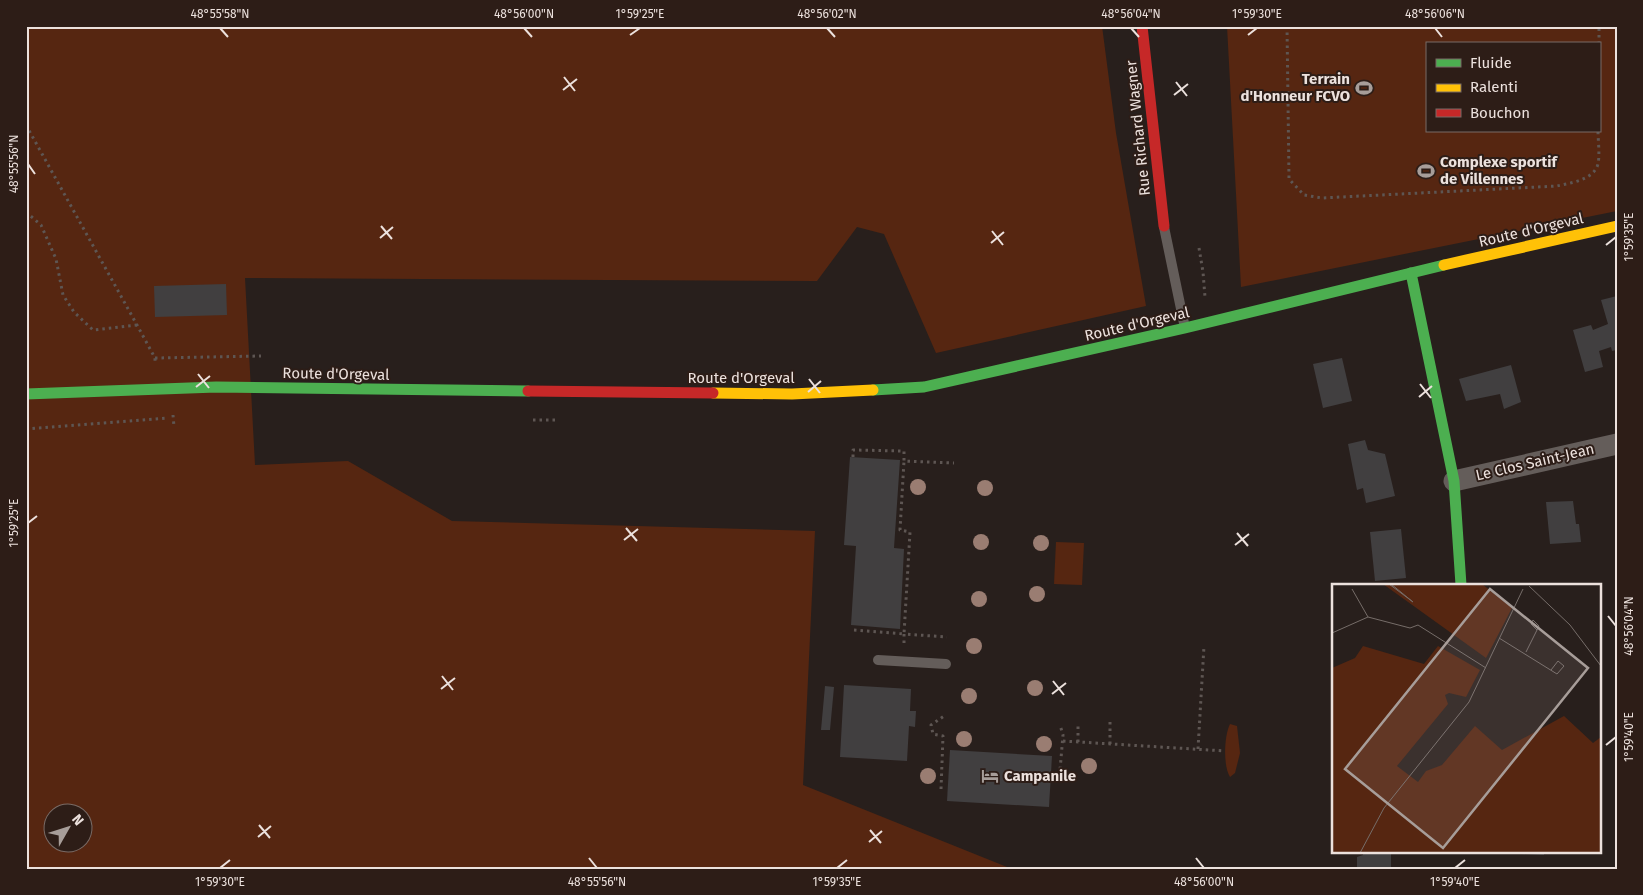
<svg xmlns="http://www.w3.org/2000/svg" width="1643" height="895" viewBox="0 0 1643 895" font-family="'Fira Sans',sans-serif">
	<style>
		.green { fill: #562611; fill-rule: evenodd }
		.building { fill: #413f40 }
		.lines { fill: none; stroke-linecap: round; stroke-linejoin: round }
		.path { stroke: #5e5653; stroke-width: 3; stroke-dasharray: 2.5 4; stroke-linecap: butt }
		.lane { stroke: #645d5a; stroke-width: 10 }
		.street { stroke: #645d5a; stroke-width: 21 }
		.fast { stroke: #4caf50; stroke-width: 11 }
		.slow { stroke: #ffc107; stroke-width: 11 }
		.jam { stroke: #c62828; stroke-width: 11 }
		.tree { fill: #9a7d72 }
		.ticks { fill: none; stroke: #ece1dd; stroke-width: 2 }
		.labels { text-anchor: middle; stroke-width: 4; stroke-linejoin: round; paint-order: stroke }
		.poi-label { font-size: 15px; font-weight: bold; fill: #ece1dd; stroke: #2d1d17; text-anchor: start }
		.street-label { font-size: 15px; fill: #ece1dd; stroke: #2d1d17 }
		.inset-road { fill: none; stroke: #766d69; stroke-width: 1 }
		.view { fill: #a79d99; fill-opacity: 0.15; stroke: #a79d99; stroke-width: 2.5 }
		.inset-edge { fill: none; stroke: #ece1dd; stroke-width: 2.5 }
		.neatline { fill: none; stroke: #ece1dd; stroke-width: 2 }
		.ticks-label { font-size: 12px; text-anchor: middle; fill: #ece1dd }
	</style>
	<rect width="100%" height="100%" fill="#281f1c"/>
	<g class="green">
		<path d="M 26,26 L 1102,26 L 1116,133 L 1146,306 L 936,353 L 884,234 L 857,227 L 817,281 L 245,278 L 255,465 L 348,461 L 452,521 L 815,531 L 803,785 L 1012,869 L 26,869 ZM 52,812 L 82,812 L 82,842 L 52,842 Z"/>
		<path d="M 1227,26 L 1617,26 L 1617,211 L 1241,287 ZM 1427,44 L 1599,44 L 1599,131 L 1427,131 Z"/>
		<path d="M 1056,542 L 1084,543 L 1082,585 L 1054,584 Z"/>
		<path d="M 1230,724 L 1237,726 L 1240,753 L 1235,773 L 1230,777 C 1223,766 1224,736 1230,724 Z"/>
	</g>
	<g class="building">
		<path d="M 226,284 L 227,315 L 155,317 L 154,286 Z"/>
		<path d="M 1617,296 L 1617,350 L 1612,351 L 1611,347 L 1599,351 L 1603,367 L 1585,372 L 1573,330 L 1591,325 L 1593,330 L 1608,324 L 1601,300 Z"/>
		<path d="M 1342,358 L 1352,401 L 1323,408 L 1313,364 Z"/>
		<path d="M 1511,365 L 1521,402 L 1504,409 L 1500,394 L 1466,401 L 1459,379 Z"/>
		<path d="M 1365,440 L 1368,450 L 1385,454 L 1395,496 L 1366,503 L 1363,488 L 1357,490 L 1348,444 Z"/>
		<path d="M 850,457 L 900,460 L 894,548 L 904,549 L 900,629 L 851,625 L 856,546 L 844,545 Z"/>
		<path d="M 1573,501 L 1576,524 L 1579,524 L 1581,542 L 1550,544 L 1546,502 Z"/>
		<path d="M 1401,529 L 1406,578 L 1375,581 L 1370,532 Z"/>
		<path d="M 844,685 L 911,689 L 910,711 L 916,711 L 915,727 L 909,726 L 907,761 L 840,757 Z"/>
		<path d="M 825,686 L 834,687 L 830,730 L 821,730 Z"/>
		<path d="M 950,750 L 1052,756 L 1049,807 L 947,801 Z"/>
		<path d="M 1363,851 L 1391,851 L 1391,869 L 1357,869 L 1357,857 L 1363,855 Z"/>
		<path d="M 1501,851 L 1544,851 L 1544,855 L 1501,853 Z"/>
	</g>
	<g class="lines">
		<g class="path">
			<path d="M 1287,26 L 1289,179 L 1304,195 L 1322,198 L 1557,186 C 1570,183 1594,180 1598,164 C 1600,154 1598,141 1598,131"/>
			<path d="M 1599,44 L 1599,26"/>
			<path d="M 26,125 L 137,325 L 155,358 L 155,364"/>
			<path d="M 26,212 L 41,225 L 56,259 L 63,295 L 74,312 L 93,330 L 137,325"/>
			<path d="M 1199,248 L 1203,272 L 1205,297"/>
			<path d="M 155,358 L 261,356"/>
			<path d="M 173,415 L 174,427"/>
			<path d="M 533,420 L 556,420"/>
			<path d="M 26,429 L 168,418"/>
			<path d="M 853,457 L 853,450 L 904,451 L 904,461 L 954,463"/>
			<path d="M 854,630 L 904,634 L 910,532 L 900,530 L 904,461"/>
			<path d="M 904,643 L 904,634 L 947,637"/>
			<path d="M 1063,741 L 1225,751"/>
			<path d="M 1078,742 L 1078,725"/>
			<path d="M 1110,744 L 1110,720"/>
			<path d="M 1198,749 L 1204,646"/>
			<path d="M 1059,782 L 1063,735 L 1060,725"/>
			<path d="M 941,789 L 943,736 L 933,734 L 931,725 L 944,716"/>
		</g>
		<g class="lane">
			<path d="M 1164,227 L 1185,328"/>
			<path d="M 878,660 L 946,664"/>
		</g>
		<path class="street" d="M 1454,481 L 1617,444"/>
		<g class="fast">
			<path d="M 1411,273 L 1454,481 L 1461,585"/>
			<path d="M 873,390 L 924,387 L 1185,328 L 1444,265"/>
			<path d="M 26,394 L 216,387 L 528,391"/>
		</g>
		<g class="slow">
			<path d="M 1444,265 L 1617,226"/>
			<path d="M 713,393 L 792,394 L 873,390"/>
		</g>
		<g class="jam">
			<path d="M 1142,26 L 1164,226"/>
			<path d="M 528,391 L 713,393"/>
		</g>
	</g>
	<g class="tree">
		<circle cx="918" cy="487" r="8"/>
		<circle cx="985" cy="488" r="8"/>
		<circle cx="981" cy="542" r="8"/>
		<circle cx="1041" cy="543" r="8"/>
		<circle cx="1037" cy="594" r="8"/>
		<circle cx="979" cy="599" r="8"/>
		<circle cx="974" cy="646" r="8"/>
		<circle cx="1035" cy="688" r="8"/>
		<circle cx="969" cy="696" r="8"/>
		<circle cx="964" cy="739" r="8"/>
		<circle cx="1044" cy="744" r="8"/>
		<circle cx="1089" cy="766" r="8"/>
		<circle cx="928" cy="776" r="8"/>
	</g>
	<path class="ticks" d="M 220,28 L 228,37M 524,28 L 532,37M 827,28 L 835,37M 1131,28 L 1139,37M 1435,28 L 1442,37M 630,35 L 640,28M 1248,35 L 1257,28M 564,77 L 575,91M 1176,82 L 1187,96M 563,90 L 577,79M 1174,95 L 1188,84M 28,164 L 35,174M 381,226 L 392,239M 992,231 L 1003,245M 380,238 L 393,227M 991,243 L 1004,232M 1606,245 L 1616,237M 198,374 L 209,388M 809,379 L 820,393M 1420,384 L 1431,398M 196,387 L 210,376M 808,392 L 821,381M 1419,397 L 1432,386M 28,523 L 37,516M 626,528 L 637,541M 1237,533 L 1248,546M 624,540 L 638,529M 1235,545 L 1249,534M 1608,616 L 1616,626M 442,676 L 453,690M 1053,681 L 1064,695M 441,689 L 455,678M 1052,694 L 1066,683M 1606,745 L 1616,737M 259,825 L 270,838M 870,830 L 881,843M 258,837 L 271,826M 869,842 L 882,831M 589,858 L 597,868M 1196,858 L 1204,868M 220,868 L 230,860M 837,868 L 847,860M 1455,868 L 1465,860"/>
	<defs>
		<g id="stadium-bare" transform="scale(1.35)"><path d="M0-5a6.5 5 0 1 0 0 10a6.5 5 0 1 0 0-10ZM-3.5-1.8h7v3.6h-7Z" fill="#a79d99" stroke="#2d1d17" stroke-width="2.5" paint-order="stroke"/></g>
		<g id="hotel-bare" transform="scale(1.35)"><path d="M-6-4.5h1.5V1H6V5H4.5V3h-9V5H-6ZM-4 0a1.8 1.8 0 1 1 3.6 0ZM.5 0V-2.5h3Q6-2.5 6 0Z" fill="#a79d99" stroke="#2d1d17" stroke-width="2.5" paint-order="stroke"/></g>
	</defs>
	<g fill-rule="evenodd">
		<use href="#stadium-bare" x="1364" y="88"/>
		<use href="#stadium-bare" x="1426" y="171"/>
		<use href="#hotel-bare" x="990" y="776"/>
	</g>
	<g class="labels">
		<g class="poi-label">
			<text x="1350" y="84" text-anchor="end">Terrain<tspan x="1350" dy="17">d'Honneur FCVO</tspan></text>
			<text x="1440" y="167">Complexe sportif<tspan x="1440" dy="17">de Villennes</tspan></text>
			<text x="1004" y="781">Campanile</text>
		</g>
		<g class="street-label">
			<text transform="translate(1138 128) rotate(-96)" y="5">Rue Richard Wagner</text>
			<text transform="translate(1531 230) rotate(-13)" y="5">Route d'Orgeval</text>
			<text transform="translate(1137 324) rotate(-13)" y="5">Route d'Orgeval</text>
			<text transform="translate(336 374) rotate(1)" y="5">Route d'Orgeval</text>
			<text x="741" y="383">Route d'Orgeval</text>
			<text transform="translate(1535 462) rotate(-13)" y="5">Le Clos Saint-Jean</text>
		</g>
	</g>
	<g transform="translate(1332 584)">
		<rect width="269" height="269" fill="#281f1c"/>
		<path d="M 51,0 L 150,0 L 180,24 L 154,74 ZM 31,62 L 92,80 L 106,62 L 148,86 L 134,113 L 117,109 L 113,111 L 116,120 L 65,182 L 86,198 L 94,187 L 110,181 L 143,142 L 170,166 L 232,132 L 261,159 L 269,153 L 269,269 L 0,269 L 0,84 L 23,74 Z" fill="#562611"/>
		<path class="inset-road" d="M 57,0 L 81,18 L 59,0M 197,2 L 238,41 L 269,82M 20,5 L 36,33M 0,49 L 36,33 L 78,44 L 86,41 L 154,84M 167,54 L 225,90 L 232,82 L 226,77 L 219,86M 194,68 L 207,42 L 201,36 L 199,40 L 205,46M 28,269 L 52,224 L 137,118 L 191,5"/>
		<path class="view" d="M 158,5 L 256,84 L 111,264 L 13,185 Z"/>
		<rect width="269" height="269" class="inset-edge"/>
	</g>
	<rect width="1643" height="895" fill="none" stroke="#2d1d17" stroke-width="55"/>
	<rect x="1426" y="42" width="175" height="90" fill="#2d1d17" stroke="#796b66"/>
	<rect x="1436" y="59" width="25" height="8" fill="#4caf50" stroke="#796b66"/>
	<text x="1470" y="68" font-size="15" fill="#ece1dd">Fluide</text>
	<rect x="1436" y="84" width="25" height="8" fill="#ffc107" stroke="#796b66"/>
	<text x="1470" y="92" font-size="15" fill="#ece1dd">Ralenti</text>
	<rect x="1436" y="109" width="25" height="8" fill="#c62828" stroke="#796b66"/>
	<text x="1470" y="118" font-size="15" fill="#ece1dd">Bouchon</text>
	<g transform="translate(68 828) rotate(51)"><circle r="24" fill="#2d1d17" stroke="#796b66"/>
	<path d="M0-4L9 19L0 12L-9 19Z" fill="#a79d99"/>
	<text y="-8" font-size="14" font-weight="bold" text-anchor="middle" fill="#ece1dd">N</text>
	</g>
	<rect x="28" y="28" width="1588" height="840" class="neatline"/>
	<g class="ticks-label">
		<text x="220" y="18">48°55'58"N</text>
		<text x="524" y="18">48°56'00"N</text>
		<text x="640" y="18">1°59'25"E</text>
		<text x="827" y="18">48°56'02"N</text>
		<text x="1131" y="18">48°56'04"N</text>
		<text x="1257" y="18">1°59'30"E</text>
		<text x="1435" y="18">48°56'06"N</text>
		<text transform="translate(14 164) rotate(-90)" y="4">48°55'56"N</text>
		<text transform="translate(1629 237) rotate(-90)" y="4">1°59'35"E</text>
		<text transform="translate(14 523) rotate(-90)" y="4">1°59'25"E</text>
		<text transform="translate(1629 626) rotate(-90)" y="4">48°56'04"N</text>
		<text transform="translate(1629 737) rotate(-90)" y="4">1°59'40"E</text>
		<text x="220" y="886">1°59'30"E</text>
		<text x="597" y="886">48°55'56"N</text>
		<text x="837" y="886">1°59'35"E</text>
		<text x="1204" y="886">48°56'00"N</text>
		<text x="1455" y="886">1°59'40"E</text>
	</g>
</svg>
